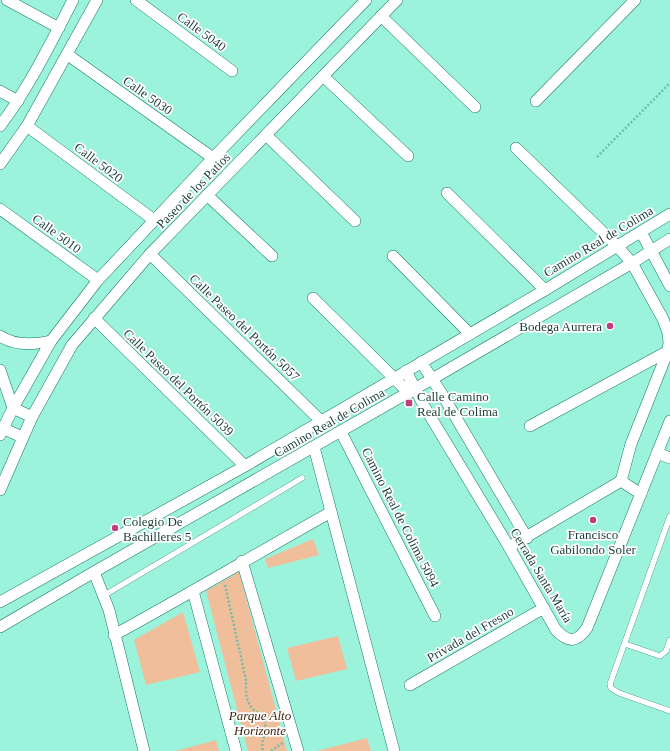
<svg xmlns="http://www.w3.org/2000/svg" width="670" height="751" viewBox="0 0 670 751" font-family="Georgia,serif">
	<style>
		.green { fill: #f1be9c }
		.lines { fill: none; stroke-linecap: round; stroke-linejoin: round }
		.service-casing { stroke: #157865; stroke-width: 6 }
		.minor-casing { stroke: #157865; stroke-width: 12 }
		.path { stroke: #73bca8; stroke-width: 2.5; stroke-dasharray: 2 2; stroke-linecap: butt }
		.service { stroke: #fff; stroke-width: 5.5 }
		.minor { stroke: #fff; stroke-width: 11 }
		.poi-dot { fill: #c33c7d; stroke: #fff; stroke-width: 1.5 }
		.labels { text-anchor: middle; stroke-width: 3.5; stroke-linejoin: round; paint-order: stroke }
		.street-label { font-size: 13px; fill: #183d34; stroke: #fff }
		.poi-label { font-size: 13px; fill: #183d34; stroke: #fff; text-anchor: start }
		.park-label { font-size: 13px; font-style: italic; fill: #42240d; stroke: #fff }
	</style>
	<rect width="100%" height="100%" fill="#9bf3db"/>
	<g class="green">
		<path d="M 313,539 L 319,555 L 268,568 L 265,559 Z"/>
		<path d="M 239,572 L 287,751 L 248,751 L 206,591 Z"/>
		<path d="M 183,612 L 200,672 L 146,685 L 134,640 Z"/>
		<path d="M 338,636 L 347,669 L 296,681 L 287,648 Z"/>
		<path d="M 367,738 L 371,751 L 317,751 Z"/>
		<path d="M 216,740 L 219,751 L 175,751 Z"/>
	</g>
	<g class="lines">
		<g class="service-casing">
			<g id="service">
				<path d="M 670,516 L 610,684 L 611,688 L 619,693 L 670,711"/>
				<path d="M 103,596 L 302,478"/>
				<path d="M 625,644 L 660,656 L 666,651 L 670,640"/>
			</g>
		</g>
		<g class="minor-casing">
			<g id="minor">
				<path d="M 7,0 L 59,28"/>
				<path d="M 136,0 L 232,71"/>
				<path d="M 381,16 L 475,107"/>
				<path d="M 68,55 L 213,158"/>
				<path d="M 323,76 L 408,156"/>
				<path d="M 0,91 L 18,101"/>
				<path d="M 536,101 L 635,0"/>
				<path d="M 0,126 C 28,89 52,41 73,0"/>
				<path d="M 27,126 L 154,220"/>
				<path d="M 266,135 L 355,221"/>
				<path d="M 516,148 L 617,246 L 632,263 L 663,319 L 668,333 L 669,342 L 668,351 L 631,444 L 621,481"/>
				<path d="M 0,164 L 27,126 L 97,0"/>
				<path d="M 447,193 L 545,290"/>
				<path d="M 207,195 L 272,256"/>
				<path d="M 0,209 L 98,280"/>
				<path d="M 641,232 L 670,286"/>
				<path d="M 150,254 L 321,421"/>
				<path d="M 393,256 L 470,334"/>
				<path d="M 313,298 L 409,393"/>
				<path d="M 94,318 L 245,466"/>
				<path d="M 0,336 C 15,346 33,345 51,341"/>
				<path d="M 421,362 L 442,394 L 527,538"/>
				<path d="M 0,370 L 13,408 L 32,417"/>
				<path d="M 406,371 L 424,406 L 509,547 L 556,630 C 569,643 576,643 587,628 L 670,421"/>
				<path d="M 530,426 L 668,351"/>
				<path d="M 0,427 L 22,437"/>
				<path d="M 341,432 L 435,616"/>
				<path d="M 0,435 L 13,408 L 51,341 L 98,280 L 213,158 L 366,0"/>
				<path d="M 314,447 L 394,751"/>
				<path d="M 657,453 L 670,458"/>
				<path d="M 0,490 L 32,417 L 72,345 L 150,254 L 397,0"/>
				<path d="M 509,547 L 621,481 L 641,494"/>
				<path d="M 242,561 L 298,751"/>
				<path d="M 94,572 L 109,610 L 144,751"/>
				<path d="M 193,591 L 236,751"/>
				<path d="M 0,602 L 245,466 L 545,290 L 670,214"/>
				<path d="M 0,627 L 94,572 L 432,379 L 632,263 L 670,239"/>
				<path d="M 114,635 C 187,595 258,553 331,512"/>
				<path d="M 410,685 L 544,608"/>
			</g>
		</g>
		<g class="path">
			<path d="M 597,157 L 670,83"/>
			<path d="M 225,585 L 246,680 C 246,688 245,698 250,705 C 253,711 264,717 265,723 C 267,733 260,742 263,751"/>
			<path d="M 271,751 L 284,742"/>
		</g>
		<use href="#service" class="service"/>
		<use href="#minor" class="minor"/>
	</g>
	<g class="poi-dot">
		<circle cx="610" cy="326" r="4"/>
		<rect x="405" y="399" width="8" height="8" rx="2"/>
		<circle cx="593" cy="520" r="4"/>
		<circle cx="115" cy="528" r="4"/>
	</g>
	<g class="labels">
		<g class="street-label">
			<text transform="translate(202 31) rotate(36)" y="5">Calle 5040</text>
			<text transform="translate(148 95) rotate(35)" y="5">Calle 5030</text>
			<text transform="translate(99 162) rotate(37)" y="5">Calle 5020</text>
			<text transform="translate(193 190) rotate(-46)" y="5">Paseo de los Patios</text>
			<text transform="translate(57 233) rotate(36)" y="5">Calle 5010</text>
			<text transform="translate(598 241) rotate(-31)" y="5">Camino Real de Colima</text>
			<text transform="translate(245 327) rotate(44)" y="5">Calle Paseo del Portón 5057</text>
			<text transform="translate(179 382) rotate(44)" y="5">Calle Paseo del Portón 5039</text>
			<text transform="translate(329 422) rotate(-30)" y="5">Camino Real de Colima</text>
			<text transform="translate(401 517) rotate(63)" y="5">Camino Real de Colima 5094</text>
			<text transform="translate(542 575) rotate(59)" y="5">Cerrada Santa María</text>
			<text transform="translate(470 634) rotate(-30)" y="5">Privada del Fresno</text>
		</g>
		<g class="poi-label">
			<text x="602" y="331" text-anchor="end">Bodega Aurrera</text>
			<text x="417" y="401">Calle Camino<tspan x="417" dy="15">Real de Colima</tspan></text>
			<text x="123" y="526">Colegio De<tspan x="123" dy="15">Bachilleres 5</tspan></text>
			<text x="593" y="539" text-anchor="middle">Francisco<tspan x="593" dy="15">Gabilondo Soler</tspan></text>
		</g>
		<g class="park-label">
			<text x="260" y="720">Parque Alto<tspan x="260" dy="15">Horizonte</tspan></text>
		</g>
	</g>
</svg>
